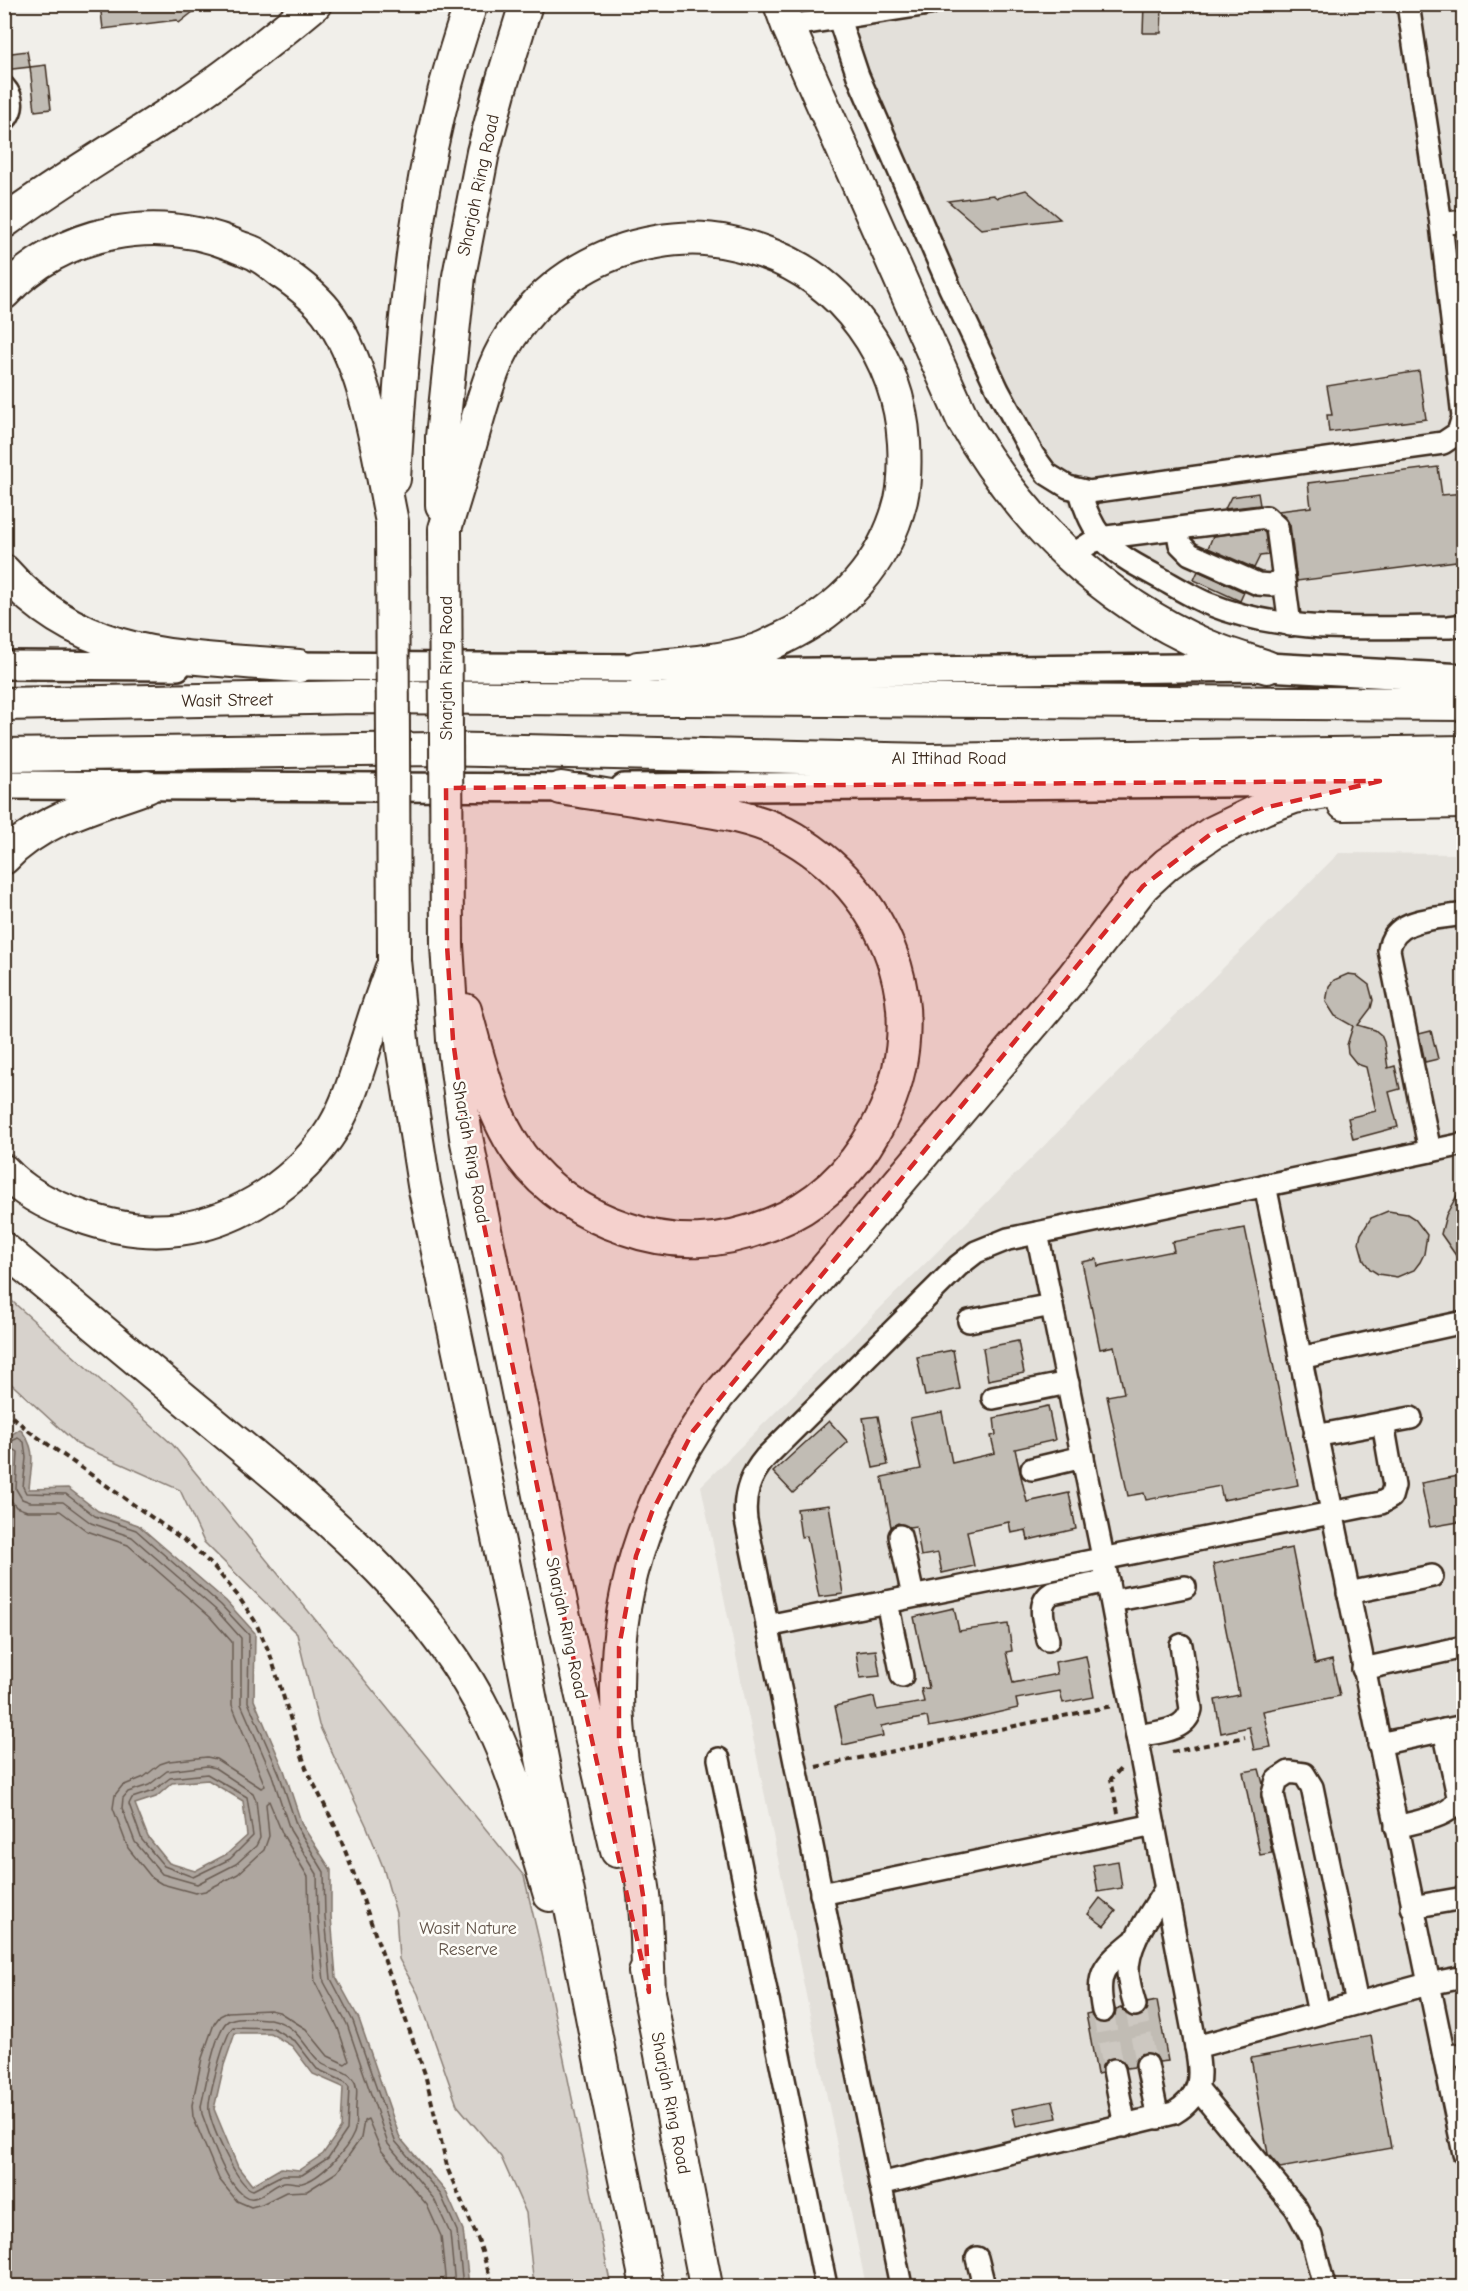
<svg xmlns="http://www.w3.org/2000/svg" width="1468" height="2291" viewBox="0 0 1468 2291" font-family="'Comic Neue',sans-serif">
	<style>
		.built { fill: #e3e0da }
		.green { fill: #d7d2cc; stroke: #897e75; stroke-width: 1.5 }
		.water { fill: #aea69f; stroke: #80746b; stroke-width: 1.5; fill-rule: evenodd }
		.lines { fill: none; stroke-linecap: round; stroke-linejoin: round }
		.shore { stroke: #695c52; stroke-width: 1.5 }
		.building { fill: #c1bcb4; stroke: #3b2a1e; stroke-width: 1.5 }
		.minor-tunnel { stroke: #cdc8c1; stroke-width: 21; stroke-dasharray: 21 10; stroke-linecap: butt }
		.minor-casing { stroke: #3b2a1e; stroke-width: 26 }
		.major-casing { stroke: #3b2a1e; stroke-width: 32 }
		.highway-casing { stroke: #3b2a1e; stroke-width: 36 }
		.path { stroke: #3b2a1e; stroke-width: 4; stroke-dasharray: 6 4.5; stroke-linecap: butt }
		.minor { stroke: #fdfcf7; stroke-width: 21 }
		.major { stroke: #fdfcf7; stroke-width: 27 }
		.highway { stroke: #fdfcf7; stroke-width: 32 }
		.highway-bridge-casing { stroke: #3b2a1e; stroke-width: 36; stroke-linecap: butt }
		.highway-bridge { stroke: #fdfcf7; stroke-width: 32 }
		.marked { fill: #d62828; fill-opacity: 0.2; stroke: #d62828; stroke-width: 4.5; stroke-dasharray: 12 8; stroke-linejoin: round }
		.labels { text-anchor: middle; stroke-width: 5; stroke-linejoin: round; paint-order: stroke }
		.street-label { font-size: 18px; fill: #3b2a1e; stroke: #fdfcf7 }
		.park-label { font-size: 18px; fill: #62544a; stroke: #fdfcf7 }
	</style>
	<rect width="100%" height="100%" fill="#f1efea"/>
	<filter id="ink" filterUnits="userSpaceOnUse"><feTurbulence type="fractalNoise" baseFrequency=".0167" numOctaves="2"/><feDisplacementMap in="SourceGraphic" scale="12" xChannelSelector="R" yChannelSelector="G"/><feConvolveMatrix kernelMatrix="1 2 1 2 8 2 1 2 1" color-interpolation-filters="sRGB"/></filter>
	<g filter="url(#ink)">
		<g class="built">
			<path d="M 824,5 L 1463,5 L 1463,639 L 1287,637 L 1191,601 L 1097,538 L 1024,453 L 829,21 Z"/>
			<path d="M 1339,853 L 1463,854 L 1463,2286 L 866,2286 L 701,1486 Z"/>
		</g>
		<path class="green" d="M 4,1294 L 173,1445 L 524,1876 L 540,1944 L 611,2286 L 534,2286 L 526,2213 L 501,2157 L 457,2105 L 418,1994 L 399,1959 L 396,1913 L 383,1867 L 367,1827 L 319,1725 L 297,1634 L 204,1542 L 180,1490 L 77,1444 L 5,1378 Z"/>
		<path class="water" d="M 20,1429 C 38,1450 31,1463 29,1489 L 68,1488 L 98,1511 L 138,1525 L 226,1601 L 255,1633 L 254,1700 L 284,1770 L 302,1825 L 331,1870 L 331,1916 L 336,1977 L 359,2019 L 400,2138 L 446,2192 L 463,2230 L 469,2286 L 5,2286 L 4,1440 ZM 208,1780 L 243,1801 L 247,1836 L 227,1854 L 195,1871 L 169,1863 L 148,1837 L 135,1804 L 156,1797 L 172,1783 ZM 235,2033 L 270,2033 L 292,2046 L 313,2074 L 343,2087 L 341,2128 L 323,2154 L 299,2170 L 281,2168 L 252,2185 L 238,2167 L 214,2109 L 224,2065 Z"/>
		<g class="lines">
			<g class="shore">
				<path d="M 4,1445 L 18,1438 L 24,1442 L 26,1458 L 23,1487 L 26,1493 L 66,1494 L 95,1516 L 136,1530 L 221,1605 L 249,1635 L 248,1702 L 279,1773 L 297,1827 L 324,1872 L 325,1917 L 331,1979 L 353,2021 L 395,2141 L 441,2195 L 457,2231 L 463,2286"/>
				<path d="M 4,1452 L 15,1450 L 18,1452 L 16,1489 L 22,1499 L 30,1502 L 63,1502 L 91,1523 L 132,1537 L 216,1610 L 241,1638 L 241,1704 L 272,1775 L 290,1830 L 317,1874 L 318,1917 L 324,1982 L 347,2024 L 388,2144 L 434,2199 L 450,2233 L 455,2286"/>
				<path d="M 4,1461 L 9,1464 L 7,1490 L 10,1499 L 16,1507 L 27,1511 L 60,1511 L 87,1531 L 128,1545 L 210,1617 L 232,1642 L 232,1705 L 265,1786 L 261,1788 L 216,1759 L 207,1757 L 169,1761 L 160,1764 L 144,1777 L 122,1786 L 115,1795 L 113,1808 L 128,1848 L 152,1878 L 162,1884 L 195,1893 L 205,1891 L 238,1874 L 264,1850 L 269,1836 L 266,1804 L 269,1801 L 283,1835 L 308,1877 L 309,1917 L 315,1982 L 338,2028 L 349,2061 L 345,2064 L 328,2056 L 306,2029 L 279,2012 L 270,2010 L 228,2012 L 220,2016 L 214,2024 L 202,2058 L 192,2105 L 193,2117 L 219,2179 L 237,2201 L 251,2207 L 262,2204 L 286,2192 L 307,2191 L 337,2172 L 361,2138 L 364,2121 L 368,2119 L 381,2150 L 427,2205 L 441,2236 L 446,2286"/>
				<path d="M 207,1766 L 215,1768 L 253,1793 L 256,1800 L 260,1838 L 256,1846 L 236,1864 L 197,1884 L 162,1874 L 135,1842 L 122,1808 L 123,1798 L 128,1792 L 149,1785 L 167,1771 Z"/>
				<path d="M 207,1774 L 247,1797 L 253,1836 L 230,1859 L 193,1877 L 164,1866 L 142,1840 L 129,1804 L 132,1798 L 153,1791 L 170,1778 Z"/>
				<path d="M 270,2019 C 299,2025 304,2048 321,2063 C 330,2070 346,2069 353,2079 C 359,2086 356,2098 356,2106 C 355,2114 357,2126 354,2133 C 347,2150 320,2179 302,2183 C 296,2184 290,2181 284,2182 C 271,2185 257,2206 243,2195 C 223,2179 211,2137 202,2114 L 201,2106 C 205,2090 215,2029 228,2021 C 238,2015 259,2019 270,2019 Z"/>
				<path d="M 233,2027 L 273,2028 L 296,2042 L 317,2069 L 345,2082 L 349,2087 L 347,2130 L 328,2158 L 302,2175 L 282,2175 L 253,2190 C 238,2188 212,2127 209,2111 C 207,2100 225,2034 233,2027 Z"/>
			</g>
		</g>
		<g class="building">
			<path d="M 100,4 L 203,4 L 179,23 L 177,20 L 103,29 Z"/>
			<path d="M 1144,4 L 1162,4 L 1161,33 L 1143,33 Z"/>
			<path d="M 27,51 L 30,67 L 4,70 L 4,54 Z"/>
			<path d="M 46,65 L 51,109 L 35,111 L 30,67 Z"/>
			<path d="M 1026,190 L 1060,219 L 981,229 L 948,201 L 993,195 L 997,198 Z"/>
			<path d="M 1419,371 L 1426,419 L 1329,432 L 1327,415 L 1332,415 L 1327,386 Z"/>
			<path d="M 1438,467 L 1442,495 L 1464,493 L 1464,560 L 1297,581 L 1290,525 L 1286,518 L 1278,511 L 1311,507 L 1308,483 Z"/>
			<path d="M 1258,493 L 1260,505 L 1225,509 L 1231,497 Z"/>
			<path d="M 1262,530 L 1265,533 L 1268,555 L 1260,556 L 1254,568 L 1208,548 L 1213,536 Z"/>
			<path d="M 1198,571 L 1244,592 L 1240,601 L 1194,580 Z"/>
			<path d="M 1348,974 L 1356,975 L 1369,985 L 1373,1000 L 1371,1008 L 1358,1025 L 1375,1030 L 1381,1035 L 1384,1042 L 1388,1068 L 1395,1066 L 1400,1089 L 1389,1092 L 1398,1127 L 1353,1139 L 1348,1118 L 1376,1111 L 1366,1067 L 1357,1064 L 1348,1053 L 1347,1045 L 1353,1026 L 1335,1016 L 1326,1002 L 1329,986 L 1334,980 Z"/>
			<path d="M 1431,1031 L 1438,1059 L 1425,1062 L 1419,1034 Z"/>
			<path d="M 1464,1183 L 1464,1267 L 1441,1234 L 1446,1215 Z"/>
			<path d="M 1388,1211 L 1407,1214 L 1415,1219 L 1427,1235 L 1424,1254 L 1420,1262 L 1414,1270 L 1397,1277 L 1378,1274 L 1370,1269 L 1364,1261 L 1359,1243 L 1361,1234 L 1371,1218 Z"/>
			<path d="M 1245,1228 L 1298,1485 L 1223,1500 L 1220,1486 L 1146,1500 L 1144,1493 L 1128,1496 L 1107,1396 L 1124,1393 L 1114,1346 L 1100,1349 L 1082,1262 L 1097,1259 L 1098,1266 L 1174,1251 L 1172,1242 Z"/>
			<path d="M 1018,1341 L 1024,1373 L 988,1380 L 983,1348 Z"/>
			<path d="M 953,1350 L 960,1389 L 925,1396 L 917,1357 Z"/>
			<path d="M 1048,1406 L 1055,1440 L 1015,1449 L 1020,1472 L 1027,1502 L 1069,1493 L 1076,1529 L 1028,1540 L 1026,1530 L 1011,1533 L 1009,1522 L 967,1531 L 974,1566 L 942,1573 L 938,1553 L 921,1556 L 916,1526 L 909,1527 L 898,1523 L 891,1527 L 882,1477 L 921,1469 L 910,1418 L 942,1412 L 952,1463 L 995,1453 L 991,1436 L 996,1435 L 994,1418 Z"/>
			<path d="M 878,1416 L 888,1465 L 873,1468 L 863,1418 Z"/>
			<path d="M 829,1421 L 848,1442 L 793,1493 L 773,1472 Z"/>
			<path d="M 1464,1475 L 1464,1521 L 1430,1527 L 1421,1483 Z"/>
			<path d="M 829,1505 L 843,1594 L 819,1597 L 807,1536 L 801,1537 L 797,1509 Z"/>
			<path d="M 1292,1548 L 1315,1664 L 1332,1660 L 1340,1696 L 1263,1711 L 1271,1747 L 1254,1750 L 1249,1727 L 1221,1733 L 1215,1700 L 1239,1695 L 1213,1564 Z"/>
			<path d="M 954,1608 L 959,1631 L 1008,1624 L 1012,1651 L 1006,1652 L 1013,1683 L 1057,1674 L 1055,1662 L 1086,1656 L 1094,1697 L 1063,1703 L 1060,1691 L 1016,1699 L 1018,1708 L 961,1721 L 929,1727 L 927,1717 L 881,1726 L 883,1736 L 843,1745 L 835,1706 L 874,1697 L 877,1710 L 924,1702 L 921,1689 L 929,1688 L 914,1617 Z"/>
			<path d="M 876,1650 L 880,1676 L 860,1678 L 856,1652 Z"/>
			<path d="M 1259,1769 L 1263,1784 L 1261,1797 L 1272,1853 L 1260,1855 L 1243,1772 Z"/>
			<path d="M 1118,1861 L 1122,1888 L 1098,1892 L 1093,1865 Z"/>
			<path d="M 1100,1898 L 1116,1911 L 1104,1926 L 1088,1914 Z"/>
			<path d="M 1157,2001 L 1168,2061 L 1159,2062 L 1156,2056 L 1145,2052 L 1138,2056 L 1134,2067 L 1127,2068 L 1123,2061 L 1112,2057 L 1105,2061 L 1102,2066 L 1102,2073 L 1097,2074 L 1086,2014 L 1090,2013 L 1098,2023 L 1106,2023 L 1115,2016 L 1116,2009 L 1122,2007 L 1127,2015 L 1138,2017 L 1145,2013 L 1147,2003 Z"/>
			<path d="M 1371,2036 L 1391,2148 L 1280,2168 L 1268,2154 L 1251,2058 Z"/>
			<path d="M 1053,2101 L 1057,2118 L 1016,2126 L 1012,2109 Z"/>
		</g>
		<g class="lines">
			<g class="minor-tunnel">
				<path d="M 1135,2005 L 1147,2065"/>
				<path d="M 1103,2011 L 1114,2070"/>
			</g>
			<g class="minor-casing">
				<g id="minor">
					<path d="M 834,4 L 858,76 L 950,288 L 998,390 L 1033,455 L 1047,474 L 1068,487 L 1089,492 L 1443,443 L 1458,433 L 1463,417 L 1441,224 L 1408,4"/>
					<path d="M 788,26 L 929,4"/>
					<path d="M 4,87 C 14,98 14,110 4,121"/>
					<path d="M 1441,224 L 1464,221"/>
					<path d="M 1080,491 C 1094,543 1115,554 1160,578 C 1176,587 1192,597 1209,604 C 1285,635 1368,627 1449,627 L 1464,625"/>
					<path d="M 1177,528 L 1180,544 L 1190,554 L 1258,584 L 1271,585 L 1283,579"/>
					<path d="M 1069,557 L 1092,542 L 1107,537 L 1266,517 L 1277,527 L 1290,625"/>
					<path d="M 1430,1151 L 1389,950 C 1393,917 1438,919 1464,914"/>
					<path d="M 1265,1185 L 1464,2154"/>
					<path d="M 969,1321 L 1052,1305"/>
					<path d="M 1300,1358 L 1464,1322"/>
					<path d="M 993,1398 L 1068,1383"/>
					<path d="M 1315,1436 L 1411,1418"/>
					<path d="M 1032,1469 L 1083,1457"/>
					<path d="M 900,1536 L 913,1596"/>
					<path d="M 1348,1593 L 1432,1576"/>
					<path d="M 1112,1601 L 1185,1587"/>
					<path d="M 887,1602 L 902,1676"/>
					<path d="M 767,1626 L 1381,1503 L 1391,1497 L 1394,1486 L 1383,1423"/>
					<path d="M 1048,1640 C 1045,1624 1035,1604 1052,1593 L 1108,1581"/>
					<path d="M 1363,1669 L 1464,1647"/>
					<path d="M 1137,1736 C 1157,1732 1186,1732 1191,1709 L 1181,1645"/>
					<path d="M 1379,1744 L 1464,1726"/>
					<path d="M 719,1759 L 826,2286"/>
					<path d="M 1396,1827 C 1414,1822 1456,1817 1458,1796 L 1444,1730"/>
					<path d="M 821,1894 L 1154,1825"/>
					<path d="M 1412,1907 L 1464,1898"/>
					<path d="M 1135,2005 C 1132,1995 1129,1984 1128,1973 C 1127,1942 1151,1914 1166,1888"/>
					<path d="M 1103,2011 C 1095,1971 1105,1965 1135,1940"/>
					<path d="M 1319,2013 L 1273,1794 L 1277,1780 L 1289,1772 L 1304,1774 L 1312,1787 L 1357,2003"/>
					<path d="M 1196,2047 L 1428,1984 L 1464,1977"/>
					<path d="M 1444,2057 L 1464,2054"/>
					<path d="M 1147,2065 L 1158,2118"/>
					<path d="M 1114,2070 L 1125,2126"/>
					<path d="M 1197,2088 L 1296,2208 L 1311,2236 L 1324,2286"/>
					<path d="M 880,2184 L 1174,2113 C 1202,2096 1202,2077 1196,2047 L 1103,1557 L 1037,1233"/>
					<path d="M 977,2258 L 984,2286"/>
					<path d="M 901,2286 L 746,1520 C 743,1496 749,1477 765,1458 L 958,1266 L 976,1252 L 1008,1239 L 1464,1144"/>
				</g>
			</g>
			<g class="major-casing">
				<g id="major">
					<path d="M 4,665 L 177,666"/>
					<path d="M 279,666 L 638,668 L 738,673 L 1267,667 L 1464,678"/>
					<path d="M 4,785 L 582,788"/>
					<path d="M 624,788 L 1464,781"/>
				</g>
			</g>
			<g class="highway-casing">
				<g id="highway">
					<path d="M 780,4 L 788,26 L 963,420 C 1020,519 1101,600 1207,646 C 1226,654 1247,660 1267,667"/>
					<path d="M 4,222 C 62,179 124,144 184,104 C 230,74 273,39 315,4"/>
					<path d="M 4,293 C 62,230 156,213 234,245 C 242,249 252,251 259,256 C 267,260 274,267 281,272 C 297,283 314,296 326,311 C 368,367 378,455 392,522"/>
					<path d="M 394,479 C 403,319 416,157 471,4"/>
					<path d="M 442,505 L 442,437 L 459,276 L 483,152 L 499,92 L 526,4"/>
					<path d="M 445,529 C 455,496 465,464 474,431 C 485,394 494,356 518,326 C 551,281 602,251 656,242 C 695,235 726,239 763,252 C 844,280 899,358 904,443 C 905,461 905,482 901,500 C 885,564 842,610 783,638 C 774,642 766,647 757,650 C 719,662 678,664 638,668"/>
					<path d="M 4,571 C 86,664 186,656 299,666"/>
					<path d="M 4,704 L 357,697 L 1464,704"/>
					<path d="M 4,755 L 435,749 L 930,760 L 1464,752"/>
					<path d="M 1344,804 L 1464,802"/>
					<path d="M 4,858 C 40,819 98,805 147,787"/>
					<path d="M 447,945 L 453,1040 L 466,1137 L 562,1608 L 617,1851"/>
					<path d="M 394,960 L 403,1051 L 424,1185 L 515,1619 L 602,2068 L 647,2286"/>
					<path d="M 465,1010 C 478,1057 491,1116 521,1156 C 546,1190 585,1215 624,1228 C 674,1246 721,1244 771,1224 C 817,1206 852,1172 876,1129 C 935,1023 896,899 793,838 C 756,816 711,811 670,805 C 634,799 597,794 561,788"/>
					<path d="M 4,1171 C 23,1192 51,1206 77,1215 C 110,1227 145,1234 179,1229 C 241,1221 301,1180 334,1127 C 350,1100 358,1068 368,1038 C 375,1015 383,992 391,970"/>
					<path d="M 4,1249 C 78,1310 151,1371 224,1432 C 324,1515 431,1600 489,1720 C 516,1775 532,1836 550,1895"/>
					<path d="M 645,1972 L 706,2286"/>
					<path d="M 649,1992 C 647,1957 648,1922 643,1887 C 633,1823 617,1758 617,1693 C 616,1580 654,1486 718,1396 L 1072,978 L 1143,886 L 1167,864 L 1212,833 L 1264,808 L 1294,797 L 1355,788 L 1380,781"/>
				</g>
			</g>
			<g class="path">
				<path d="M 4,1410 L 29,1431 L 191,1545 L 214,1567 L 238,1596 L 255,1621 L 270,1654 L 306,1768 L 337,1830 L 351,1866 L 425,2074 L 448,2170 L 478,2239 L 493,2286"/>
				<path d="M 1172,1752 L 1245,1737"/>
				<path d="M 816,1767 L 1112,1706"/>
				<path d="M 1118,1813 L 1111,1779 L 1123,1766"/>
			</g>
			<use href="#minor" class="minor"/>
			<use href="#major" class="major"/>
			<use href="#highway" class="highway"/>
			<g class="highway-bridge-casing">
				<g id="highway-bridge">
					<path d="M 392,522 L 394,960"/>
					<path d="M 445,529 L 447,945"/>
				</g>
			</g>
			<use href="#highway-bridge" class="highway-bridge"/>
		</g>
	</g>
	<path class="marked" d="M 1380,781 L 1264,808 L 1212,833 L 1143,886 L 693,1431 L 652,1512 L 636,1556 L 619,1647 L 619,1740 L 644,1902 L 649,1992 L 562,1608 L 466,1137 L 453,1040 L 447,945 L 446,788 Z"/>
	<g class="labels">
		<g class="street-label">
			<text transform="translate(478 185) rotate(-78)" y="6">Sharjah Ring Road</text>
			<text transform="translate(446 668) rotate(-90)" y="6">Sharjah Ring Road</text>
			<text transform="translate(227 700) rotate(-1)" y="6">Wasit Street</text>
			<text x="949" y="764">Al Ittihad Road</text>
			<text transform="translate(471 1152) rotate(80)" y="6">Sharjah Ring Road</text>
			<text transform="translate(567 1628) rotate(78)" y="6">Sharjah Ring Road</text>
			<text transform="translate(671 2103) rotate(79)" y="6">Sharjah Ring Road</text>
		</g>
		<g class="park-label">
			<text x="468" y="1934">Wasit Nature<tspan x="468" dy="21">Reserve</tspan></text>
		</g>
	</g>
	<rect width="1468" height="2291" fill="none" stroke="#fdfcf7" stroke-width="24"/>
	<rect x="12" y="12" width="1444" height="2267" fill="none" stroke="#3b2a1e" stroke-width="2" filter="url(#ink)"/>
</svg>
